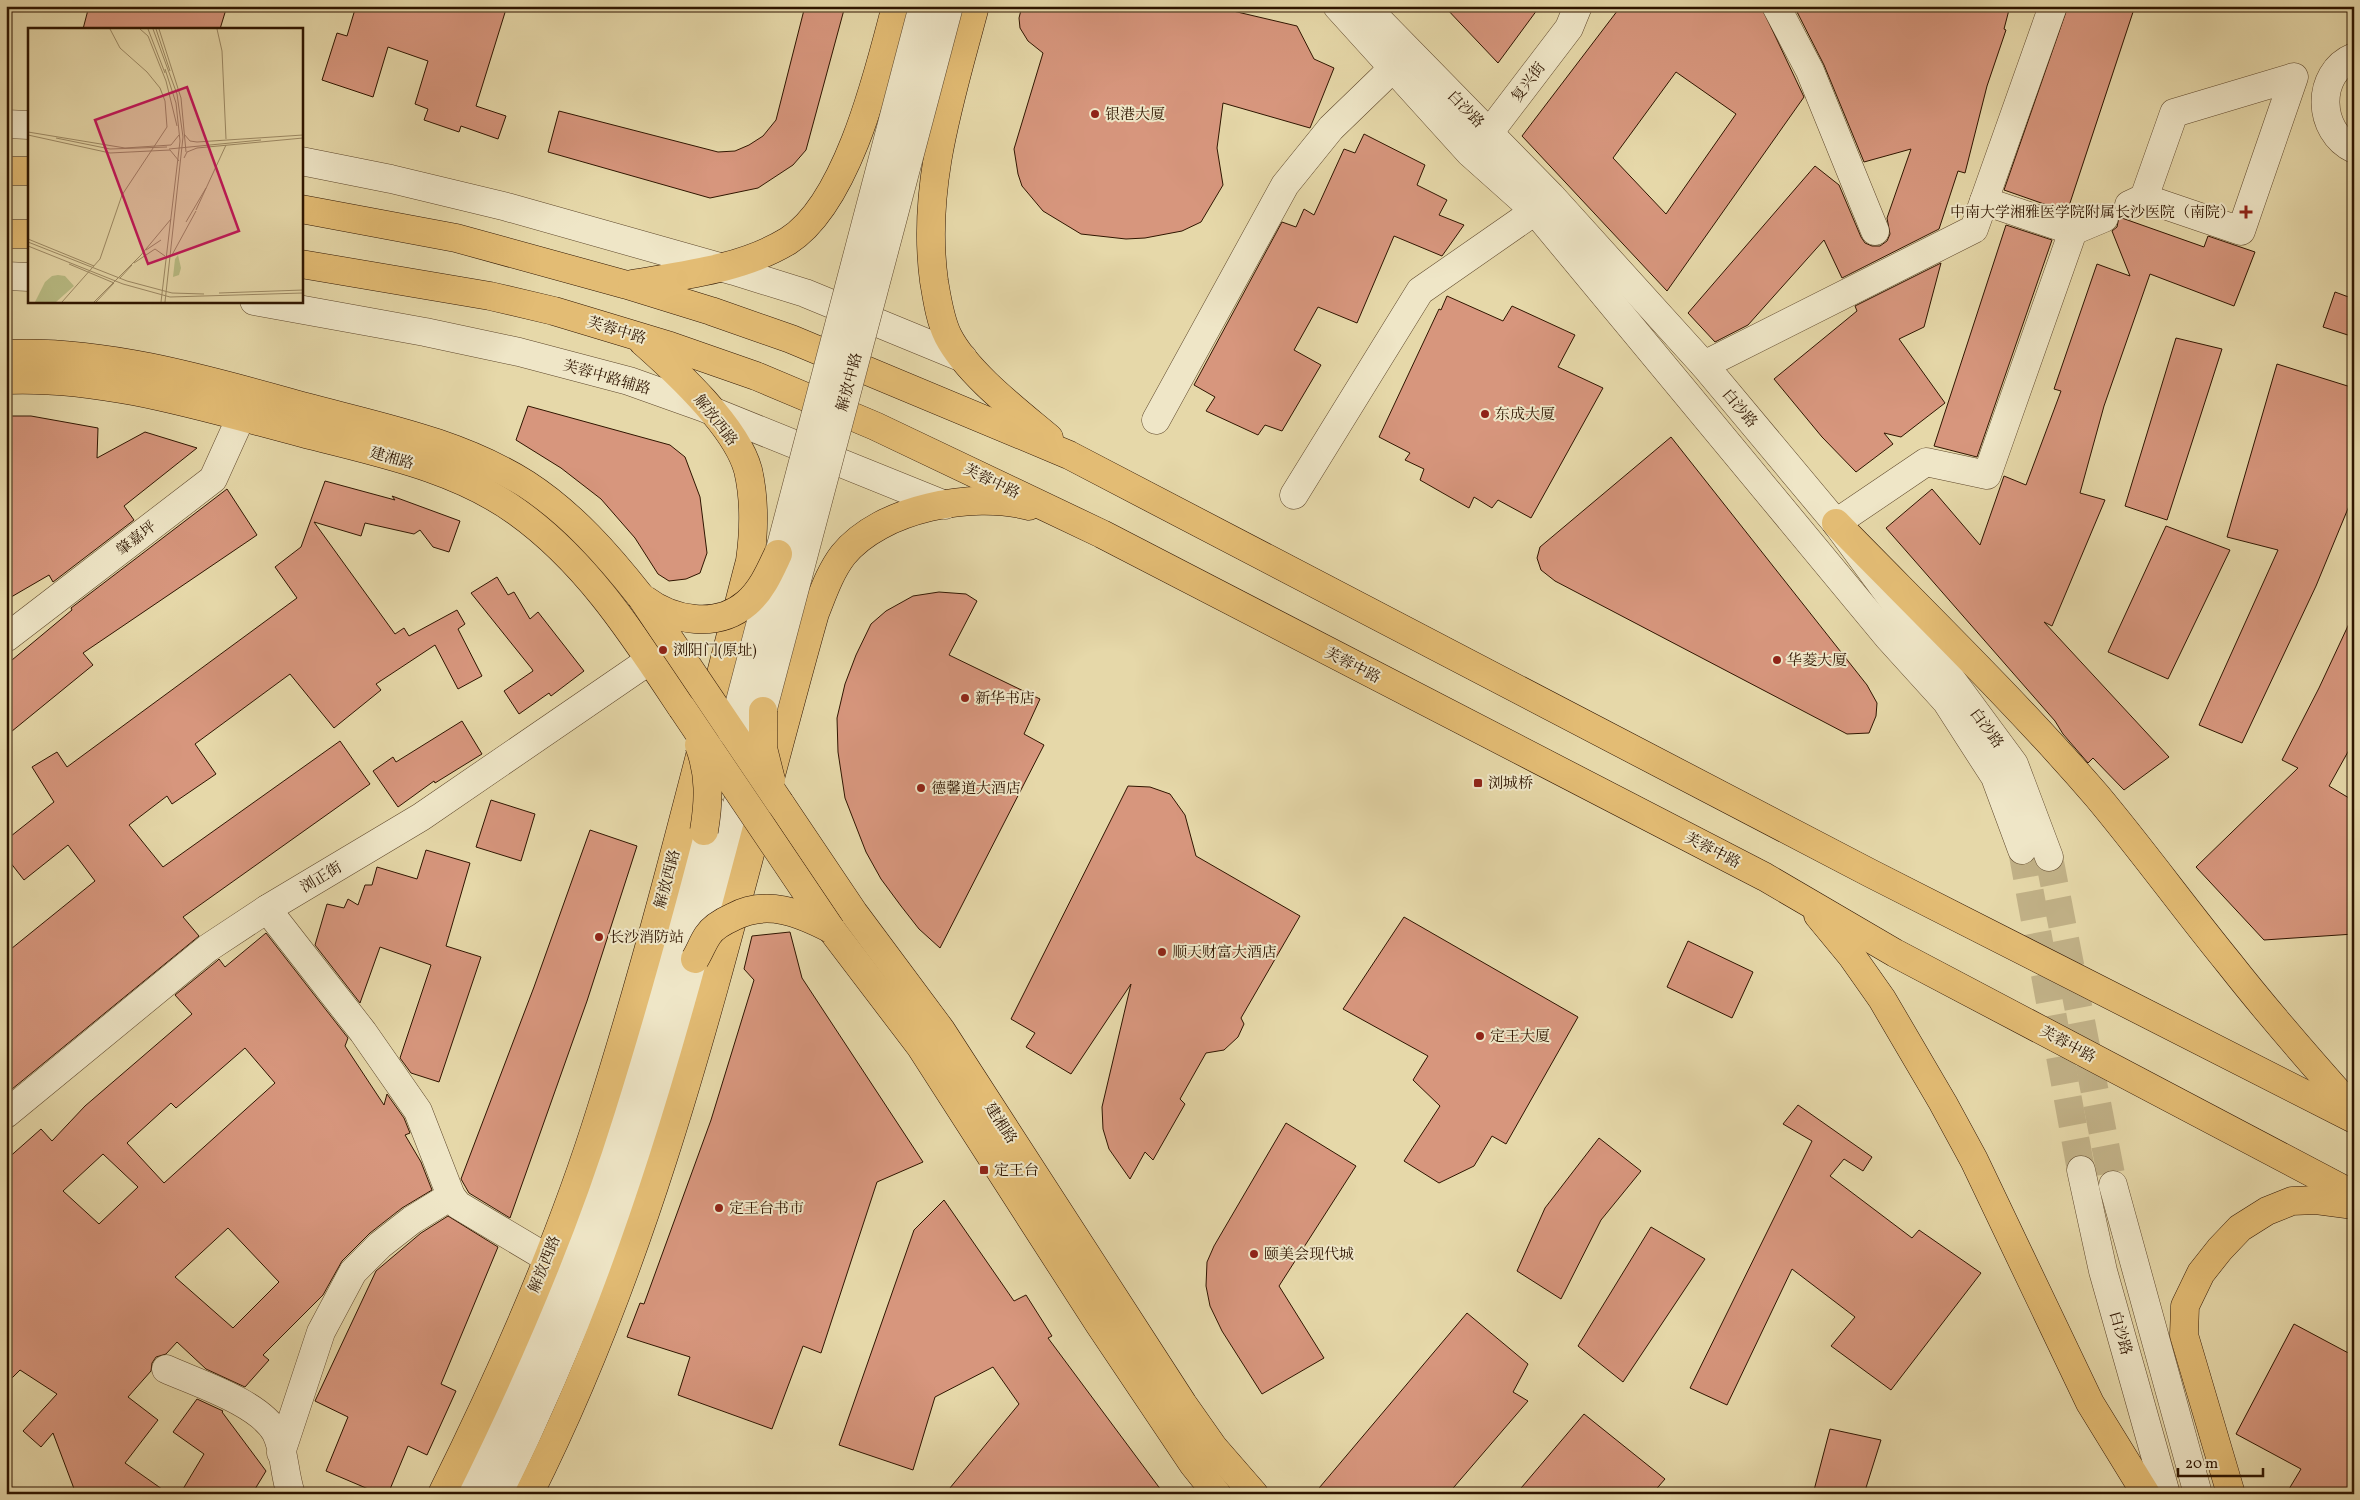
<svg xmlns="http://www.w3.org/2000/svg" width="2360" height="1500" viewBox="0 0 2360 1500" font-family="Vollkorn,'Noto Serif SC',serif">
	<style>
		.building { fill: #d7967d; stroke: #2f1500; fill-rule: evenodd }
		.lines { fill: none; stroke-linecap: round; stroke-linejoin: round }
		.minor-tunnel { stroke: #c1b187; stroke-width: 28; stroke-dasharray: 28 14; stroke-linecap: butt }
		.minor-casing { stroke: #5d462a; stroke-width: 29 }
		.major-casing { stroke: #2f1500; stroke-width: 29 }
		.minor { stroke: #efe6c7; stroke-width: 28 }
		.major { stroke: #e3bc74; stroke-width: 28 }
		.minor-bridge-casing { stroke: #5d462a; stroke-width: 29; stroke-linecap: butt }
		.major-bridge-casing { stroke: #2f1500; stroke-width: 29; stroke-linecap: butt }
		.minor-bridge { stroke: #efe6c7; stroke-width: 28 }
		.major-bridge { stroke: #e3bc74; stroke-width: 28 }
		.poi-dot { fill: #8f2418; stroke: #efe6c7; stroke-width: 2 }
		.labels { text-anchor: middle; stroke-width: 4; stroke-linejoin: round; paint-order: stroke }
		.street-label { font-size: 15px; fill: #2f1500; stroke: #efe6c7 }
		.poi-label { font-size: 15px; fill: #2f1500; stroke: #efe6c7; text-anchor: start }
		.inset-road { fill: none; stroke: #9d8a65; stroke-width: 1 }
		.view { fill: #c2185b; fill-opacity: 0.15; stroke: #c2185b; stroke-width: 2.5 }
		.inset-edge { fill: none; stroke: #2f1500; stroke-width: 2.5 }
	</style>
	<rect width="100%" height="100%" fill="#e6d8a9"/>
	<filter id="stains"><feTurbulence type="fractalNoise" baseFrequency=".004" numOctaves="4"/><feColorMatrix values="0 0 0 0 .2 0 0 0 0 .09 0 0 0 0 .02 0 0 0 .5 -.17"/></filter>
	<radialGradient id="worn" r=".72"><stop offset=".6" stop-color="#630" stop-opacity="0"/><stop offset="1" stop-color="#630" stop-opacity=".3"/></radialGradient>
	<g class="building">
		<path d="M 89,6 L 227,6 L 220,29 L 83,29 Z"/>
		<path d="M 356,6 L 507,6 L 476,106 L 506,116 L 498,139 L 461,126 L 459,132 L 424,120 L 428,109 L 415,104 L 428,61 L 388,47 L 373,97 L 322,80 L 337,33 L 347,36 Z"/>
		<path d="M 805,6 L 845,6 L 806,150 L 793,165 L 758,188 L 710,198 L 548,152 L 559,111 L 718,152 L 735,151 L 749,145 L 763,136 L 776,120 Z"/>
		<path d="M 1022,6 L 1232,6 L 1233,11 L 1297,26 L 1314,59 L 1334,68 L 1310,128 L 1223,103 L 1217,148 L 1223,185 L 1201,222 L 1182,231 L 1145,238 L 1126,239 L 1081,234 L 1043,211 L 1022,186 L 1018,174 L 1014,149 L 1043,53 L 1028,41 L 1020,28 L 1019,18 Z"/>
		<path d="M 1444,6 L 1540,6 L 1498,63 Z"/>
		<path d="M 1621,6 L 1761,6 L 1804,97 L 1667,291 L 1522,136 ZM 1676,72 L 1736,114 L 1666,214 L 1613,158 Z"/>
		<path d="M 1794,6 L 2010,6 L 2004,29 L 2006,30 L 1987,86 L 1965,173 L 1958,171 L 1939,229 L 1842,278 L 1824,240 L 1748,325 L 1715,342 L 1688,313 L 1815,166 L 1839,185 L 1861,237 L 1865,243 L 1872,246 L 1880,246 L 1887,241 L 1890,234 L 1887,218 L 1911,149 L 1864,162 L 1824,65 Z"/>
		<path d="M 2068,6 L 2135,6 L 2067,212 L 2004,190 Z"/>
		<path d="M 1364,134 L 1425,165 L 1417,185 L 1447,200 L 1439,215 L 1464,225 L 1442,256 L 1394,236 L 1357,323 L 1318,307 L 1294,350 L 1321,365 L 1282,431 L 1265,425 L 1258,435 L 1206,411 L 1215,397 L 1194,385 L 1282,222 L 1296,227 L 1304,209 L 1314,215 L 1344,149 L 1355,153 Z"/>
		<path d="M 2119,217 L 2204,247 L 2208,236 L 2255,252 L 2234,306 L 2150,274 L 2104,406 L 2080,493 L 2105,500 L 2052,626 L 2044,622 L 2169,757 L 2124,790 L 2093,758 L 2088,763 L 2063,734 L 2055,721 L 1886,528 L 1932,489 L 1980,545 L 2004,476 L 2026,485 L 2061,391 L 2054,389 L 2097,264 L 2130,276 L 2112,231 L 2117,227 Z"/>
		<path d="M 2006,225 L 2052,240 L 1977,457 L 1934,446 Z"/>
		<path d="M 1941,263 L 1924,327 L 1899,339 L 1945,403 L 1901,437 L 1884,433 L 1893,444 L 1856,472 L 1822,437 L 1774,379 L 1857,311 L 1855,306 Z"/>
		<path d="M 2335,292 L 2354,299 L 2354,337 L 2323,327 Z"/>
		<path d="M 1447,296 L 1503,321 L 1512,306 L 1575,335 L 1558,367 L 1603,388 L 1531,518 L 1498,500 L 1492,508 L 1474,497 L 1469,508 L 1420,480 L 1424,469 L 1405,460 L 1410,453 L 1379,437 L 1439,309 L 1441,310 Z"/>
		<path d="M 2176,338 L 2222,349 L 2167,520 L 2125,506 Z"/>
		<path d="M 2277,364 L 2354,388 L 2354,494 L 2316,586 L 2242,743 L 2199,725 L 2278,550 L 2227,537 Z"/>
		<path d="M 528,406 L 670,445 L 685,457 L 700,497 L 707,553 L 700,573 L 686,579 L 669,581 L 658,574 L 635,538 L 601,499 L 561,468 L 516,440 Z"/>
		<path d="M 6,416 L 31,416 L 98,428 L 97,458 L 145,432 L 197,448 L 124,506 L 134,520 L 53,582 L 49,575 L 6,600 Z"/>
		<path d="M 1671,437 L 1867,685 L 1877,703 L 1876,716 L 1869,733 L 1847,734 L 1555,581 L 1541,570 L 1537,558 L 1540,547 Z"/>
		<path d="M 325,481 L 395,500 L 392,496 L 460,521 L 449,552 L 433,547 L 420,530 L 414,534 L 365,523 L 361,536 L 314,522 L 395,634 L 404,628 L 409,636 L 457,610 L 465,624 L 458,629 L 482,676 L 458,689 L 435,645 L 376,684 L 381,690 L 334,728 L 290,674 L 195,744 L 216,774 L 172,804 L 167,796 L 129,825 L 163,867 L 340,741 L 370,784 L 183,917 L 199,936 L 6,1094 L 6,953 L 95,881 L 68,845 L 24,880 L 6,857 L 6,840 L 54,802 L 32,767 L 57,752 L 67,767 L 297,598 L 275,567 L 301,547 Z"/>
		<path d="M 227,489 L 257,535 L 83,653 L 93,665 L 6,736 L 6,665 L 72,610 L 71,608 Z"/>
		<path d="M 2166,526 L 2230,550 L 2168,679 L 2108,652 Z"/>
		<path d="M 497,577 L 508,595 L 514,592 L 530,619 L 538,612 L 584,671 L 551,696 L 549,693 L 519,714 L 504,691 L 533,671 L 532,669 L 471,593 Z"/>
		<path d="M 939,592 L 966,594 L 977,601 L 949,655 L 1040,699 L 1024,734 L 1044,745 L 940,948 L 919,929 L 901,906 L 881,879 L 866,852 L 845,798 L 838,752 L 837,718 L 845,684 L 856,655 L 871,624 L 886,611 L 913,596 Z"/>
		<path d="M 2354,613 L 2354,741 L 2329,786 L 2354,801 L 2354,934 L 2264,940 L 2196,867 L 2298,768 L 2282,760 L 2319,688 Z"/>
		<path d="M 462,721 L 482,754 L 435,783 L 434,781 L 398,807 L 373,771 L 393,757 L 396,762 Z"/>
		<path d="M 1128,786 L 1150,787 L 1170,794 L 1185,815 L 1196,856 L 1300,916 L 1241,1018 L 1244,1024 L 1238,1037 L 1224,1050 L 1206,1053 L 1180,1099 L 1185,1104 L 1153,1160 L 1145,1152 L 1130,1179 L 1109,1149 L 1103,1129 L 1102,1107 L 1131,984 L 1071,1074 L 1026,1047 L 1035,1033 L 1011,1019 Z"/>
		<path d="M 491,800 L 535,814 L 521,861 L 476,847 Z"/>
		<path d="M 590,830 L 637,846 L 587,1001 L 510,1218 L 469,1193 L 461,1179 L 534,987 Z"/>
		<path d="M 426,850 L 470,863 L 446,946 L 481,957 L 439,1082 L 411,1073 L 400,1058 L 431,965 L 380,947 L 360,1003 L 315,945 L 327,904 L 344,908 L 348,899 L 358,905 L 365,885 L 372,885 L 377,867 L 417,879 Z"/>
		<path d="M 1404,917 L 1578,1017 L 1506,1144 L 1492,1136 L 1474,1166 L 1439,1183 L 1404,1161 L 1440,1106 L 1413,1080 L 1428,1056 L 1343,1009 Z"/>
		<path d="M 790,932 L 802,978 L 923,1162 L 877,1182 L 821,1353 L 803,1346 L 772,1429 L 678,1395 L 690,1357 L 627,1337 L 640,1303 L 644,1304 L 711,1120 L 754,980 L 744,969 L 752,936 Z"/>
		<path d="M 266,933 L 348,1038 L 345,1046 L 384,1105 L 387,1094 L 404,1118 L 410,1133 L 405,1135 L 421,1162 L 432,1190 L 402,1208 L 370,1233 L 342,1261 L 323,1295 L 263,1355 L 269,1360 L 245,1387 L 206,1369 L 177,1342 L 166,1354 L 156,1357 L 152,1363 L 151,1371 L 128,1397 L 158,1420 L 125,1463 L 169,1494 L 76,1494 L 53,1433 L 41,1447 L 23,1431 L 57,1394 L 20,1370 L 6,1384 L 6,1160 L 41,1129 L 52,1141 L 85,1106 L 192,1014 L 175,995 L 217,961 L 219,959 L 225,967 ZM 245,1048 L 275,1083 L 164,1183 L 127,1143 L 171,1103 L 176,1108 ZM 103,1154 L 138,1187 L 99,1224 L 63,1191 ZM 228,1228 L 279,1282 L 233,1328 L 175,1277 Z"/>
		<path d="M 1688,941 L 1753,972 L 1732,1018 L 1667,987 Z"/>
		<path d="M 1798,1105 L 1872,1157 L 1863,1171 L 1844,1159 L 1830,1176 L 1912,1238 L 1919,1230 L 1981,1273 L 1891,1390 L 1831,1346 L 1855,1317 L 1792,1269 L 1727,1405 L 1690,1388 L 1812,1141 L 1783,1124 Z"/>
		<path d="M 1286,1123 L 1356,1166 L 1279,1286 L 1324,1358 L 1262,1394 L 1222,1331 L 1210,1306 L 1206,1286 L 1207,1262 L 1214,1246 Z"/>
		<path d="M 1599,1138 L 1641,1171 L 1601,1220 L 1561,1299 L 1517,1271 L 1545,1208 Z"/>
		<path d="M 944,1200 L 1014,1301 L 1026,1295 L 1052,1336 L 1048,1338 L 1164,1494 L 945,1494 L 1019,1404 L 993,1367 L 935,1397 L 913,1470 L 839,1445 L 914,1230 Z"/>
		<path d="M 448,1216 L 498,1247 L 441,1384 L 456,1391 L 427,1455 L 408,1446 L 388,1494 L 380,1494 L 326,1471 L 348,1417 L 315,1401 L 376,1271 L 421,1233 Z"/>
		<path d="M 1651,1227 L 1705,1259 L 1623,1382 L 1578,1346 Z"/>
		<path d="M 1467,1313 L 1528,1364 L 1513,1392 L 1528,1401 L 1448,1494 L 1314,1494 Z"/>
		<path d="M 2294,1324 L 2354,1356 L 2354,1494 L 2286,1494 L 2301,1469 L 2236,1434 Z"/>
		<path d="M 197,1399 L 223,1411 L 222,1412 L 266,1471 L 252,1494 L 180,1494 L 204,1454 L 173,1432 Z"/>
		<path d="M 1584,1414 L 1665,1479 L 1652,1494 L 1516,1494 Z"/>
		<path d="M 1830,1429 L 1881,1440 L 1864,1494 L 1813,1494 Z"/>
	</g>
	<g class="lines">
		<g class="minor-tunnel">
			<path d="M 2022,850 L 2081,1170"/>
			<path d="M 2049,857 L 2113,1185"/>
		</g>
		<g class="minor-casing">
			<g id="minor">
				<path d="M 1337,6 L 1470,153 L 1535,211 L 1888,637 L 1946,701 L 1995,777 L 2022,850"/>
				<path d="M 1365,6 L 1551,196 L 1704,365 L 1836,523 L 2014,764 L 2049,857"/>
				<path d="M 1776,6 L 1810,71 L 1875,231"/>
				<path d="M 2354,57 C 2315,73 2317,132 2354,149"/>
				<path d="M 6,124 L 29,125"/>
				<path d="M 1477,146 L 1489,133 L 1569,28 L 1578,6"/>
				<path d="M 301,161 L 391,179 L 507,207 L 734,271 L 805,293 L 963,358"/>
				<path d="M 2129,205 L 2144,198 L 2174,113 L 2294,77 L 2241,231 L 2144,198"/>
				<path d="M 2073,231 L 2104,218"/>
				<path d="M 6,276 L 29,277"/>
				<path d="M 254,301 L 425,332 L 519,352 L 629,381 L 702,407 L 945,505"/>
				<path d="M 1704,365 L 1974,229 L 2053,6"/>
				<path d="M 1156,420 L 1285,185 L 1331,128 L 1392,69"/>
				<path d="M 1294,495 L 1420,291 L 1535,211"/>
				<path d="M 1836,523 L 1926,462 L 1987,475 L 2073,231 L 1984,201"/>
				<path d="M 6,638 L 213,479 L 241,417"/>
				<path d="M 267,909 L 363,1032 L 418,1111 L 451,1196 L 458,1205 L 547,1258"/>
				<path d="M 6,1114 L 208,948 L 267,909 L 421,817 L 650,660"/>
				<path d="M 2081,1170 L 2103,1271 L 2166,1494"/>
				<path d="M 2113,1185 L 2198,1494"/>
				<path d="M 166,1369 C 197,1383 260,1403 276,1433 C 285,1451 284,1475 291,1494"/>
				<path d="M 281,1453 L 321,1332 L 353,1272 L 380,1245 L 412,1220 L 451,1196"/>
				<path d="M 471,1494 C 529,1372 582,1248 624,1120 C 657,1017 682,912 711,808"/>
				<path d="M 499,1494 C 556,1376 606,1254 647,1129 C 685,1013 713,893 745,775"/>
			</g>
		</g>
		<g class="major-casing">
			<g id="major">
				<path d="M 975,6 C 951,97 921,186 934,281 C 937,299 940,320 948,336 C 967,373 1017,411 1049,438"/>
				<path d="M 6,171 L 29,171"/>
				<path d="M 301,209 L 456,238 L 627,285 L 711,311 L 791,339 L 1069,455 L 1870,873 L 2354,1119"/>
				<path d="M 6,234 L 29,234"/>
				<path d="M 301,264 L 490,296 L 554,311 L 670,346 L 756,376 L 875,426 L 1102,534 L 1765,877 L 1895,953 L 2354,1195"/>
				<path d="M 632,284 C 684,275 742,269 788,241 C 848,203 879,71 896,6"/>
				<path d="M 6,354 C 104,349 212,381 306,407 C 381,427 459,442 526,484 C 571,513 608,555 641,597"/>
				<path d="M 6,380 C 106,376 206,408 302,433 C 374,452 455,467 517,512 C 588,563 634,636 682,708"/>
				<path d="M 1836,523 C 1924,613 2015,701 2097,796 C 2143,851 2184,908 2229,963 C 2269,1014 2311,1062 2354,1110"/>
				<path d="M 780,803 L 854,913 L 941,1030 L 1183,1404 L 1214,1448 L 1254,1494"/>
				<path d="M 1818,915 L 1851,955 L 1882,999 L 1943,1103 L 1974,1160 L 2090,1403 L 2146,1494"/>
				<path d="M 831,929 L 920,1046 L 1099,1324 L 1193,1464 L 1217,1494"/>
				<path d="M 442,1494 C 503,1371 560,1242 601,1110 C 658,930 702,745 750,561 C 754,532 755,500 748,470 C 736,426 677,372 643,342"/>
				<path d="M 529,1494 C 669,1216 731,910 815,613 C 823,593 830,572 843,555 C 881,508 973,491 1029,506"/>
				<path d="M 2231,1494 L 2184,1335 L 2185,1306 L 2201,1273 L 2220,1249 L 2240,1228 L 2267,1211 L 2292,1201 L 2316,1200 L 2354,1205"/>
			</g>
		</g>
		<use href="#minor" class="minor"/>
		<use href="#major" class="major"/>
		<g class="minor-bridge-casing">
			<g id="minor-bridge">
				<path d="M 732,732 L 923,6"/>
				<path d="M 756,735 L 949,6"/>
			</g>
		</g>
		<g class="major-bridge-casing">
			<g id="major-bridge">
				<path d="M 641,597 L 780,803"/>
				<path d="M 644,599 C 673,621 717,629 747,603 C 762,590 770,571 778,554"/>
				<path d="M 682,708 L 831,929"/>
				<path d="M 763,711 L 763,748 L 771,780"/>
				<path d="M 699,745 C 710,774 709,801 704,831"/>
				<path d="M 695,959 C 700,951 703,942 708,935 C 714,926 724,921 733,917 C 767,899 800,913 831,929"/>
			</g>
		</g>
		<use href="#minor-bridge" class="minor-bridge"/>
		<use href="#major-bridge" class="major-bridge"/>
	</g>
	<g class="poi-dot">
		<circle cx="1095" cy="114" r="5"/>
		<path d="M2243.5 204.5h5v5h5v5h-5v5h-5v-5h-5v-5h5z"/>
		<circle cx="1485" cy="414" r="5"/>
		<circle cx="663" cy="650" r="5"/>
		<circle cx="1777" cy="660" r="5"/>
		<circle cx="965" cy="698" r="5"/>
		<rect x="1473" y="778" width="10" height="10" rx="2.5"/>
		<circle cx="921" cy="788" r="5"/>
		<circle cx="599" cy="937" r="5"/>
		<circle cx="1162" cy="952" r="5"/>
		<circle cx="1480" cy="1036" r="5"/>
		<rect x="979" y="1165" width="10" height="10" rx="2.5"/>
		<circle cx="719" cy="1208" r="5"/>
		<circle cx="1254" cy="1254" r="5"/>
	</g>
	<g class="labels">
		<g class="street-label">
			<text transform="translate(1528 82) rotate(-53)" y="5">复兴街</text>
			<text transform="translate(1466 109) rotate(46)" y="5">白沙路</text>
			<text transform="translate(617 330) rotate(17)" y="5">芙蓉中路</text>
			<text transform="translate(607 377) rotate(16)" y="5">芙蓉中路辅路</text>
			<text transform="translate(849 382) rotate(-75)" y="5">解放中路</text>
			<text transform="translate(1740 408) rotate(50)" y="5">白沙路</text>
			<text transform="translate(716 420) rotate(52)" y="5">解放西路</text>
			<text transform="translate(392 458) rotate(16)" y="5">建湘路</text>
			<text transform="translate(992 481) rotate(26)" y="5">芙蓉中路</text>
			<text transform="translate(136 538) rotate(-38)" y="5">肇嘉坪</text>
			<text transform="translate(1353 665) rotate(27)" y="5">芙蓉中路</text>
			<text transform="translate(1987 728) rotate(54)" y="5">白沙路</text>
			<text transform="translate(1713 850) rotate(27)" y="5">芙蓉中路</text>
			<text transform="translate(321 877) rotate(-31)" y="5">浏正街</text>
			<text transform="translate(667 879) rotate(-75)" y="5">解放西路</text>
			<text transform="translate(2068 1044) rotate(28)" y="5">芙蓉中路</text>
			<text transform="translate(1001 1123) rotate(57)" y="5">建湘路</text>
			<text transform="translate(544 1264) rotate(-68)" y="5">解放西路</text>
			<text transform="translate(2121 1333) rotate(74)" y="5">白沙路</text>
		</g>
		<g class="poi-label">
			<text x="1105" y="119">银港大厦</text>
			<text x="2235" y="217" text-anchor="end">中南大学湘雅医学院附属长沙医院（南院）</text>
			<text x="1495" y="419">东成大厦</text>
			<text x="673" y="655">浏阳门(原址)</text>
			<text x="1787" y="665">华菱大厦</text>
			<text x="975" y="703">新华书店</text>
			<text x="1488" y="788">浏城桥</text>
			<text x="931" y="793">德馨道大酒店</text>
			<text x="609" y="942">长沙消防站</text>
			<text x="1172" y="957">顺天财富大酒店</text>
			<text x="1490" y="1041">定王大厦</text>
			<text x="994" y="1175">定王台</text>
			<text x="729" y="1213">定王台书市</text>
			<text x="1264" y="1259">颐美会现代城</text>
		</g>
	</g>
	<g transform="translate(28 28)">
		<rect width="275" height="275" fill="#e6d8a9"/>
		<path d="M 150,227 L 153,240 L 151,247 L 145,249 L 147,231 ZM 30,247 L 37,248 L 46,258 L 28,274 L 7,274 L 17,254 L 24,248 Z" fill="#b9bd85"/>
		<path class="inset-road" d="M 112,1 L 120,8 L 138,53 L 149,98M 120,1 L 137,45M 125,1 L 149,66 L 155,109 L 137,274M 128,1 L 142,43M 131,1 L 153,70 L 158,124M 189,1 L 194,23 L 198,111M 0,104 L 97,120 L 143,117 L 151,107M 156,106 L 162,113 L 169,114 L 275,107M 0,107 L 82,125 L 142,122 L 151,133M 28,110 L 82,121 L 139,119M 141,121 L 233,112M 156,130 L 159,124 L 169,120 L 275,110M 168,182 L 198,117M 158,194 L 178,160M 0,211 L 66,238M 0,214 L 99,253 L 144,265 L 176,266M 0,218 L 95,256 L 142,269 L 275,265M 118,222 L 133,212M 113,227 L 143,191M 144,227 L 168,183M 106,235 L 127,221 L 137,228M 41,236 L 86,255M 92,250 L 104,237M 191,265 L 275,262M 34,274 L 72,231 L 94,167 L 139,99 L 137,73 L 132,60 L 119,44 L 92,20 L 82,1M 66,274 L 114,226M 68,274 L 86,255M 133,274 L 152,113 L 148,75 L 137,41"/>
		<path class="view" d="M 159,59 L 211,203 L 120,236 L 67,92 Z"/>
		<rect width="275" height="275" class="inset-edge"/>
	</g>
	<rect width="2360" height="1500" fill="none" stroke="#e6d8a9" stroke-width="25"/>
	<rect x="8" y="8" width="2345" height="1485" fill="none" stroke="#2f1500" stroke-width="2.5"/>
	<rect x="12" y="12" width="2335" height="1475" fill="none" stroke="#2f1500"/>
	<path d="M2178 1468v8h85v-8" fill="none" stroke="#2f1500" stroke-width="2.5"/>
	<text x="2185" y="1468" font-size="15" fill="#2f1500" stroke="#efe6c7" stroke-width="4" paint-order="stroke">20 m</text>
	<rect width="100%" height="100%" filter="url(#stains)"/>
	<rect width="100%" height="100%" fill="url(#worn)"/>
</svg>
